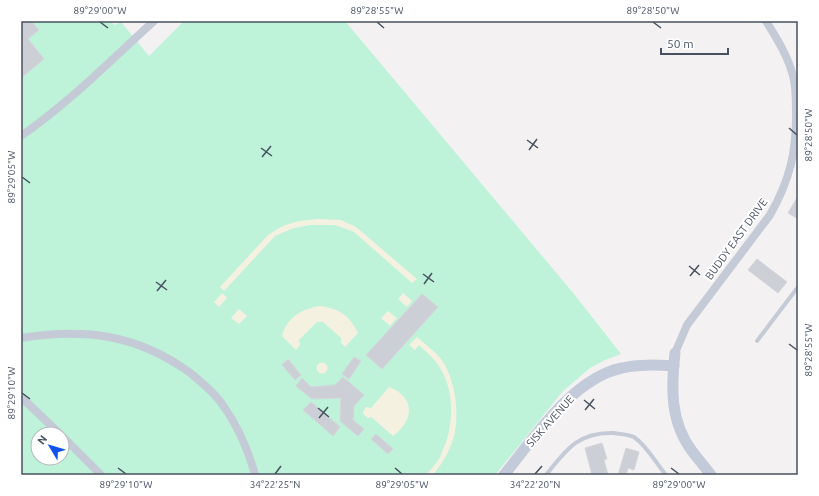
<svg xmlns="http://www.w3.org/2000/svg" width="819" height="496" viewBox="0 0 819 496" font-family="Ubuntu,sans-serif">
	<style>
		.green { fill: #bef2d9; fill-rule: evenodd }
		.sand { fill: #f5f1e1 }
		.building { fill: #cdcfd6; stroke: #d5d6dc }
		.lines { fill: none; stroke-linecap: round; stroke-linejoin: round }
		.lane { stroke: #c4cbd6; stroke-width: 4 }
		.street { stroke: #c4cbd6; stroke-width: 8 }
		.secondary { stroke: #c3cbda; stroke-width: 11 }
		.ticks { fill: none; stroke: #475160; stroke-width: 1.5 }
		.labels { text-anchor: middle; stroke-width: 4; stroke-linejoin: round; paint-order: stroke }
		.street-label { font-size: 11px; fill: #475160; stroke: #fff }
		.neatline { fill: none; stroke: #475160; stroke-width: 1.5 }
		.ticks-label { font-size: 10px; text-anchor: middle; fill: #475160 }
	</style>
	<rect width="100%" height="100%" fill="#f3f1f1"/>
	<path class="green" d="M 21,21 L 108,21 L 115,25 L 121,22 L 149,56 L 184,21 L 345,21 L 574,294 L 621,354 L 605,360 L 590,368 L 563,391 L 495,475 L 21,475 ZM 38,434 L 62,434 L 62,458 L 38,458 Z"/>
	<g class="sand">
		<path d="M 319,219 L 341,220 L 356,227 L 417,279 L 412,283 L 354,232 L 335,225 L 310,225 L 294,228 L 275,236 L 224,291 L 220,287 L 268,235 C 287,222 296,221 319,219 Z"/>
		<path d="M 222,293 L 227,298 L 219,307 L 214,302 Z"/>
		<path d="M 403,293 L 412,301 L 407,307 L 398,299 Z"/>
		<path d="M 320,306 C 340,309 349,315 358,333 L 345,347 L 341,343 L 341,338 L 323,322 L 317,322 L 299,340 L 300,345 L 296,350 L 282,336 C 287,317 302,309 320,306 Z"/>
		<path d="M 239,309 L 247,316 L 239,324 L 231,318 Z"/>
		<path d="M 388,311 L 397,318 L 390,326 L 381,318 Z"/>
		<path d="M 417,337 C 426,345 439,354 445,365 C 455,384 459,411 455,432 C 452,447 443,463 433,475 L 426,475 C 432,468 439,461 442,452 C 454,427 455,392 440,368 C 435,359 426,352 419,345 L 415,350 L 409,345 Z"/>
		<circle cx="322" cy="368" r="5.5"/>
		<path d="M 389,387 C 416,397 414,421 393,436 L 371,417 L 368,418 L 363,414 L 363,412 L 366,407 L 371,408 Z"/>
	</g>
	<g class="building">
		<path d="M 21,21 L 31,21 L 39,30 L 28,39 L 44,59 L 21,78 Z"/>
		<path d="M 798,196 L 798,219 L 788,213 Z"/>
		<path d="M 757,259 L 787,282 L 778,293 L 748,270 Z"/>
		<path d="M 422,294 L 438,307 L 382,369 L 366,355 Z"/>
		<path d="M 354,357 L 361,361 L 349,379 L 342,374 Z"/>
		<path d="M 288,359 L 301,375 L 295,380 L 282,365 Z"/>
		<path d="M 343,377 L 364,395 L 354,406 L 353,420 L 364,429 L 358,436 L 340,421 L 341,398 L 312,399 L 296,386 L 302,378 L 311,387 L 335,385 Z"/>
		<path d="M 311,402 L 340,427 L 333,436 L 303,410 Z"/>
		<path d="M 376,434 L 393,449 L 388,454 L 371,439 Z"/>
		<path d="M 602,443 L 607,459 L 604,460 L 608,475 L 592,475 L 585,448 Z"/>
		<path d="M 626,448 L 639,452 L 634,470 L 628,468 L 626,475 L 618,475 Z"/>
	</g>
	<g class="lines">
		<g class="lane">
			<path d="M 757,341 L 798,287"/>
			<path d="M 546,475 C 566,450 578,432 613,433 C 620,434 628,434 634,437 C 647,446 656,463 666,475"/>
		</g>
		<g class="street">
			<path d="M 21,136 C 69,103 111,60 154,21"/>
			<path d="M 21,338 C 84,328 136,334 189,372 C 200,381 214,392 222,404 C 238,426 248,449 255,475"/>
			<path d="M 675,353 L 687,325 L 770,215 C 790,180 797,150 796,110 C 796,99 796,86 793,76 C 788,56 777,39 766,21"/>
			<path d="M 21,397 L 60,434"/>
			<path d="M 62,436 L 101,475"/>
		</g>
		<g class="secondary">
			<path d="M 675,353 C 671,387 670,422 692,451 C 698,459 705,467 711,475"/>
			<path d="M 504,475 C 534,438 573,378 622,368 C 639,364 656,365 674,366"/>
		</g>
	</g>
	<path class="ticks" d="M 100,22 L 108,28M 377,22 L 384,28M 653,22 L 661,28M 789,128 L 797,135M 527,140 L 538,148M 261,148 L 272,156M 529,150 L 537,139M 262,157 L 271,146M 22,177 L 30,183M 689,266 L 700,275M 423,274 L 434,282M 690,276 L 699,265M 156,282 L 167,290M 424,284 L 432,273M 157,291 L 166,280M 789,344 L 797,350M 22,393 L 30,399M 584,400 L 595,409M 318,408 L 329,417M 585,410 L 594,399M 319,418 L 328,407M 118,468 L 126,474M 395,468 L 402,474M 671,468 L 679,474M 275,474 L 281,466M 535,474 L 542,466"/>
	<g class="labels">
		<g class="street-label">
			<text transform="translate(736 239) rotate(-54)" y="4">BUDDY EAST DRIVE</text>
			<text transform="translate(550 421) rotate(-48)" y="4">SISK AVENUE</text>
		</g>
	</g>
	<rect width="819" height="496" fill="none" stroke="#ffffff" stroke-width="44"/>
	<g transform="translate(50 446) rotate(308)"><circle r="19" fill="#ffffff" stroke="#b5b9bf"/>
	<path d="M0-3L7 15L0 10L-7 15Z" fill="#1052ee"/>
	<text y="-6" font-size="11" font-weight="bold" text-anchor="middle" fill="#475160">N</text>
	</g>
	<path d="M661 48v6h67v-6" fill="none" stroke="#475160" stroke-width="2"/>
	<text x="667" y="48" font-size="12" fill="#475160" stroke="#ffffff" stroke-width="3" paint-order="stroke">50 m</text>
	<rect x="22" y="22" width="775" height="452" class="neatline"/>
	<g class="ticks-label">
		<text x="100" y="14">89°29'00"W</text>
		<text x="377" y="14">89°28'55"W</text>
		<text x="653" y="14">89°28'50"W</text>
		<text transform="translate(808 135) rotate(-90)" y="4">89°28'50"W</text>
		<text transform="translate(11 177) rotate(-90)" y="4">89°29'05"W</text>
		<text transform="translate(808 350) rotate(-90)" y="4">89°28'55"W</text>
		<text transform="translate(11 393) rotate(-90)" y="4">89°29'10"W</text>
		<text x="126" y="488">89°29'10"W</text>
		<text x="275" y="488">34°22'25"N</text>
		<text x="402" y="488">89°29'05"W</text>
		<text x="535" y="488">34°22'20"N</text>
		<text x="679" y="488">89°29'00"W</text>
	</g>
</svg>
